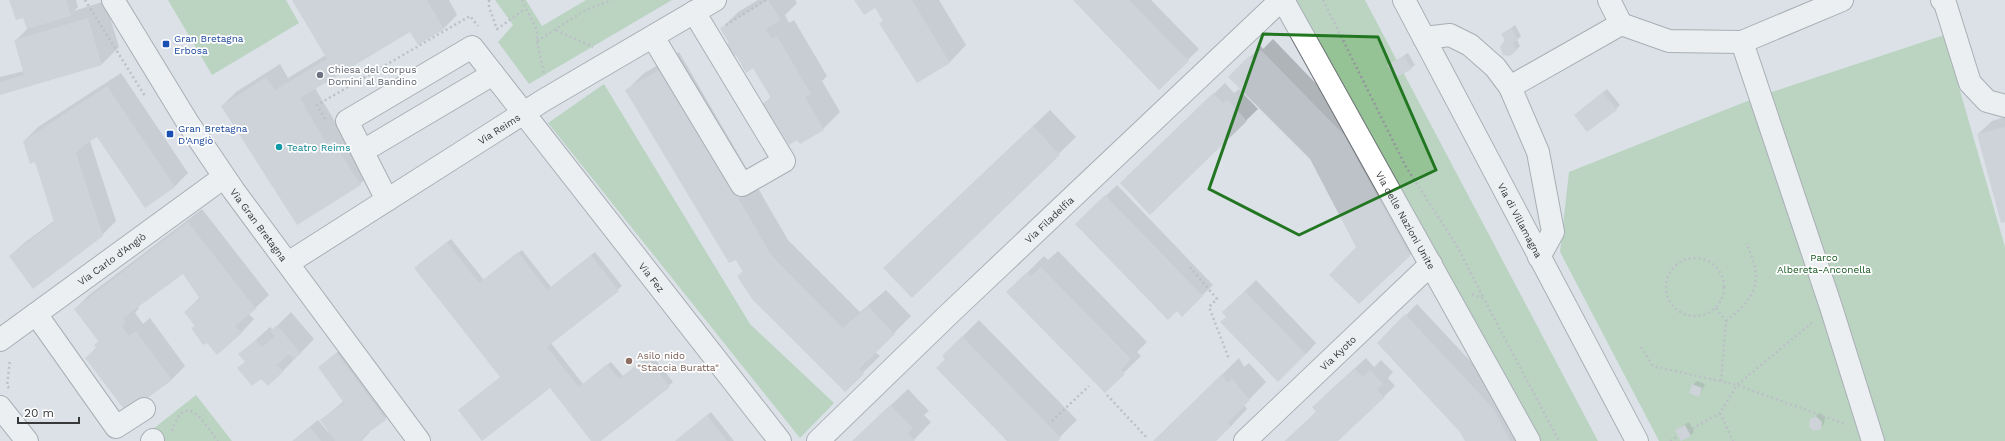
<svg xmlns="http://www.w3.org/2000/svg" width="2005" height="441" viewBox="0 0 2005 441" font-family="'Work Sans',sans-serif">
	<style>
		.green { fill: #95c396 }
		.shadow { fill: #0003 }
		.building { fill: #bcc2c7 }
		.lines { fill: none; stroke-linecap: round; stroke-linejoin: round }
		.minor-casing { stroke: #6c7176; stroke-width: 24 }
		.major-casing { stroke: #6c7176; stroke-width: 24 }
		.path { stroke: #93979b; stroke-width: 2.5; stroke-dasharray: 2 3; stroke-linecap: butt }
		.minor { stroke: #fff; stroke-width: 22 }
		.major { stroke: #fff; stroke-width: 22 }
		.marked { fill: none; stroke: #227621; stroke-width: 3; stroke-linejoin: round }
		.transit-dot { fill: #1a4fb4; stroke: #fff; stroke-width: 1.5 }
		.worship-dot { fill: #6b7280; stroke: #fff; stroke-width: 1.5 }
		.culture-dot { fill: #0f9aa8; stroke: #fff; stroke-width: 1.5 }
		.education-dot { fill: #8d6e63; stroke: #fff; stroke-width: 1.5 }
		.labels { text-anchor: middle; stroke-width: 3.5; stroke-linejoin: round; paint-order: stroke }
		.transit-label { font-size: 10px; fill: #164399; stroke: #fff; text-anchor: start }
		.worship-label { font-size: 10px; fill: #5b616d; stroke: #fff; text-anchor: start }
		.street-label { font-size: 10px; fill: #36383a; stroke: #fff }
		.culture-label { font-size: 10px; fill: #0d838f; stroke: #fff; text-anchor: start }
		.park-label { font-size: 10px; fill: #13561d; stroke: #fff }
		.education-label { font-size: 10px; fill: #785e54; stroke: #fff; text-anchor: start }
	</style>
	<rect width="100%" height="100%" fill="#dbe1e7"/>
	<g class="green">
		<path d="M 168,0 L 286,0 L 299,23 L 212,75 Z"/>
		<path d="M 495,0 L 526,0 L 542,26 L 586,0 L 672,0 L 529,84 L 498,42 L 513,25 Z"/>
		<path d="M 1294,0 L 1365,0 L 1598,441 L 1540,441 Z"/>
		<path d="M 1944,35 L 2005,247 L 2005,441 L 1659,441 L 1560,252 L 1569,172 L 1760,96 Z"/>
		<path d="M 604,84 L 750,324 L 834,403 L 800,438 L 548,123 Z"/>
		<path d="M 196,395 L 232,441 L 155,441 L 148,433 Z"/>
	</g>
	<g class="shadow">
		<path d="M 10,0 L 76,0 L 78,7 L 74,11 L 105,1 L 119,47 L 102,64 L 0,94 L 0,77 L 24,71 L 15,41 L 28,28 L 24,17 Z"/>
		<path d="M 293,0 L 449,0 L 457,15 L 444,28 L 418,44 L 410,31 L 315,88 L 340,130 L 374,171 L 360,184 L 222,106 L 236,92 L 280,64 L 288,78 L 326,55 Z"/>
		<path d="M 758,0 L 795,0 L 797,3 L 785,15 L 789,23 L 794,20 L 827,76 L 822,81 L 840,112 L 823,129 L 800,143 L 765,103 L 771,97 L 753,67 L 725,47 L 729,42 L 721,29 L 738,12 Z"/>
		<path d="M 856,0 L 939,0 L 966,45 L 950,62 L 917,82 L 881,23 L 884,20 L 876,7 Z"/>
		<path d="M 1074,0 L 1151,0 L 1199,49 L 1159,88 Z"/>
		<path d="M 1515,25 L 1521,36 L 1517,40 L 1520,46 L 1516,50 L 1506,40 L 1503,34 Z"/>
		<path d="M 1273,39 L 1355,124 L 1420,245 L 1409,256 L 1357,247 L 1311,159 L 1229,77 L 1261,46 L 1263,49 Z"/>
		<path d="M 679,52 L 788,240 L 860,312 L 886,290 L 911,316 L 875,352 L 880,356 L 845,390 L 738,276 L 743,271 L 627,90 L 643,74 Z"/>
		<path d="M 1408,53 L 1415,65 L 1411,68 L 1389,65 Z"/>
		<path d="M 121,73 L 188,173 L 174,187 L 97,136 L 90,141 L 116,221 L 102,235 L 10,256 L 24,243 L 55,220 L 35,160 L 24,141 L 38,127 Z"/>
		<path d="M 1225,83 L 1234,93 L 1239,89 L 1258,109 L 1150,213 L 1132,172 Z"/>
		<path d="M 1607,89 L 1620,105 L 1616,109 L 1575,115 Z"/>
		<path d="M 1050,110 L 1076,137 L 912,297 L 901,251 Z"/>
		<path d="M 2005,117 L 2005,221 L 1978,134 L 1992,121 Z"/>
		<path d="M 1117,185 L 1213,285 L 1182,315 L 1077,224 Z"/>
		<path d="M 202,209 L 269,295 L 249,314 L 254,319 L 241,333 L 207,342 L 193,328 L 195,326 L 185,312 L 200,297 L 183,272 L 138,306 L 139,308 L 135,313 L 143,324 L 150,318 L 185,366 L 172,379 L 127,412 L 86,358 L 97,347 L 95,345 L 99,341 L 75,309 L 89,295 Z"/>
		<path d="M 451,239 L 484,280 L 522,250 L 551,287 L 595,252 L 622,286 L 551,343 L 583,384 L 611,362 L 623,376 L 651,354 L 673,382 L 599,441 L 592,441 L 550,387 L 501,377 L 419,264 Z"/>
		<path d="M 1058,251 L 1147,342 L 1137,352 L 1141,356 L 1105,391 L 1008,292 L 1044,256 L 1048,260 Z"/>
		<path d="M 1256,280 L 1316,343 L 1306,354 L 1228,316 L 1223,312 Z"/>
		<path d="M 1417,304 L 1504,397 L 1526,441 L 1466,441 L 1460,431 L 1378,343 Z"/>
		<path d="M 291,312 L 314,339 L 283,371 L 261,377 L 238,368 L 246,361 L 240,354 L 270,327 L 273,330 Z"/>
		<path d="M 979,320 L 1077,420 L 1056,441 L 1008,441 L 943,356 Z"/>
		<path d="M 345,346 L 393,412 L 369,431 L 370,432 L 361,441 L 295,441 L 302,433 L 318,420 L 328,432 L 329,431 L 321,420 L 344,401 L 319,367 Z"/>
		<path d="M 1239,358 L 1244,367 L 1249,363 L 1266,382 L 1244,405 L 1247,409 L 1231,426 L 1215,441 L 1154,441 Z"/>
		<path d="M 1366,358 L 1374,367 L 1381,360 L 1393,372 L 1388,378 L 1395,386 L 1337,441 L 1285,441 L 1317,411 L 1324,396 Z"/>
		<path d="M 1697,381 L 1705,384 L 1699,396 L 1693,385 Z"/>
		<path d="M 908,389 L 929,411 L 924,415 L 931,422 L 913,441 L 853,441 Z"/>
		<path d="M 711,412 L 734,441 L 676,441 Z"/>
		<path d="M 1820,413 L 1825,418 L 1824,424 L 1820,428 L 1811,419 Z"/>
		<path d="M 1689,422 L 1694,432 L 1690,436 L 1676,430 Z"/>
	</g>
	<g class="building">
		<path d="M 9,0 L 66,0 L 71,16 L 27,29 L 23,18 L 16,20 Z"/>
		<path d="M 292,0 L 427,0 L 444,29 L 418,45 L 410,32 L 300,98 L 326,143 L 332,140 L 361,185 L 297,225 L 221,106 L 266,77 L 275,90 L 327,59 Z"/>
		<path d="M 768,0 L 781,20 L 766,29 L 772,39 L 777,36 L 811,94 L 805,97 L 824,130 L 800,144 L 797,140 L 789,145 L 763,103 L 771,98 L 753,68 L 746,73 L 736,55 L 731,58 L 724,46 L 729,43 L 720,28 Z"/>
		<path d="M 854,0 L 912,0 L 950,63 L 917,83 L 879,23 L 883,21 L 875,8 L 864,15 Z"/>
		<path d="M 1073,0 L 1129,0 L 1189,61 L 1159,90 Z"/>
		<path d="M 88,18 L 102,65 L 0,95 L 0,82 L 24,75 L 14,40 Z"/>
		<path d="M 1511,28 L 1518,40 L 1513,43 L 1517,50 L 1510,56 L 1503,55 L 1500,47 L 1505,40 L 1501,34 Z"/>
		<path d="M 1261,50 L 1344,135 L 1410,256 L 1359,304 L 1329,275 L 1356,247 L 1310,159 L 1228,77 L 1249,56 L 1251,59 Z"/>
		<path d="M 1404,56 L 1412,69 L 1395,78 L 1387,65 Z"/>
		<path d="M 662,68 L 772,256 L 843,328 L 868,306 L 895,334 L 859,369 L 864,374 L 845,392 L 752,299 L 737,276 L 743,272 L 736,260 L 729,263 L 625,90 Z"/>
		<path d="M 107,86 L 175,187 L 145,208 L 97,137 L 86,144 L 76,153 L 103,236 L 33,289 L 9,256 L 54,222 L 35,162 L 30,164 L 23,141 Z"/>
		<path d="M 1603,92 L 1617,110 L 1587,132 L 1574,115 Z"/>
		<path d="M 1213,93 L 1223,103 L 1227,99 L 1247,121 L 1150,215 L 1120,183 Z"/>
		<path d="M 1033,126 L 1060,155 L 912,298 L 883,268 Z"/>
		<path d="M 2005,127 L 2005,222 L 2001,223 L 1977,134 Z"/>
		<path d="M 1105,195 L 1203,296 L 1182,317 L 1177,311 L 1168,320 L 1075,224 Z"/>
		<path d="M 188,222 L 256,309 L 235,326 L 242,333 L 217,355 L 207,343 L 203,345 L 191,328 L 195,326 L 184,312 L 200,299 L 183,274 L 123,318 L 126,322 L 122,326 L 129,336 L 136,331 L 172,380 L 127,413 L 85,358 L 97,349 L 94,345 L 99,342 L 74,309 Z"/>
		<path d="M 447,242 L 479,283 L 518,252 L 547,290 L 591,255 L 619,291 L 547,347 L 579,387 L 607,364 L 619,379 L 647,357 L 670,387 L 601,441 L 591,441 L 550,388 L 482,441 L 458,410 L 500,377 L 414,268 Z"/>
		<path d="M 1041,267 L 1131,359 L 1121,370 L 1125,374 L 1105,393 L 1006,292 L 1027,272 L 1031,276 Z"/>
		<path d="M 1245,291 L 1306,354 L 1278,382 L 1220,322 L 1226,317 L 1222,312 Z"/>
		<path d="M 1405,314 L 1493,408 L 1510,441 L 1465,441 L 1460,432 L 1377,343 Z"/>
		<path d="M 277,325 L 301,354 L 293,359 L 289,354 L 277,365 L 284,371 L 268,386 L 261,379 L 252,386 L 237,368 L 245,362 L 238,354 L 256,340 L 262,347 L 275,336 L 270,331 Z"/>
		<path d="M 962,336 L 1061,438 L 1058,441 L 1007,441 L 936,368 L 945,359 L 942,356 Z"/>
		<path d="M 337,353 L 386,420 L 361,438 L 363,441 L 335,441 L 320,420 L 344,403 L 318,367 Z"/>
		<path d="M 1355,369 L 1363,377 L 1370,370 L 1383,384 L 1377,390 L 1385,397 L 1338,441 L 1285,441 L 1316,412 L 1312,407 Z"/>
		<path d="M 1222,374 L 1227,383 L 1232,379 L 1250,400 L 1228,422 L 1231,426 L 1216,441 L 1153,441 Z"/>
		<path d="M 1692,384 L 1702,388 L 1699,397 L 1689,393 Z"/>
		<path d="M 890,405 L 913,428 L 908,433 L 915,440 L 914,441 L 852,441 Z"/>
		<path d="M 707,415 L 727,441 L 675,441 Z"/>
		<path d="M 1816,416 L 1822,422 L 1821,429 L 1814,431 L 1809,427 L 1810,419 Z"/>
		<path d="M 1685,425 L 1691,436 L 1681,441 L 1675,430 Z"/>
		<path d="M 310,427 L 321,441 L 292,441 Z"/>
	</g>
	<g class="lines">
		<g class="minor-casing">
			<g id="minor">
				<path id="s1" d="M 113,0 L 188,123 L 234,191 L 419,441"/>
				<path id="s2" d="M 1283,0 L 1529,441"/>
				<path d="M 1609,0 L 1621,24"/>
				<path d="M 1942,0 L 1945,3 L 1970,83 L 1987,101 L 2005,106"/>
				<path d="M 653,37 L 742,185 L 784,161 L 694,12"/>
				<path d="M 1424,38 L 1450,35 L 1470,45 L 1495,67 L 1510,87 L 1538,152 L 1553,232 L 1539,257"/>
				<path d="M 1742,42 L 1831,307 L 1873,441"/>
				<path d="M 1510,87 L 1621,24 L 1669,41 L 1742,42 L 1842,0"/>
				<path d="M 363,151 L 493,74"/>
				<path id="s3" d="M 387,200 L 347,121 L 472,47 L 780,441"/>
				<path id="s4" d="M 288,263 L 544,100 L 715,0"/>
				<path d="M 36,314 L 116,427 L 144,409"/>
				<path id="s5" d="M 0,340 L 224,177"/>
				<path d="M 0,407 L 27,441"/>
				<path d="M 152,441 L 153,440"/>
				<path id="s6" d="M 818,441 L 949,314 L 1281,0"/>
				<path id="s7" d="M 1245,441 L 1431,264"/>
			</g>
		</g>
		<g class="major-casing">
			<g id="major">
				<path id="s8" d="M 1404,0 L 1637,441"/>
			</g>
		</g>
		<g class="path">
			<path d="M 85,0 L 145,96"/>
			<path d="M 489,0 L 489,7 L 497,29 L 525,9"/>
			<path d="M 522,0 L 537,30 L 537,41 L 544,75"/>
			<path d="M 1323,0 L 1406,167 L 1457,246 L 1484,299"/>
			<path d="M 726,25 L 766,0"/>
			<path d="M 556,30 L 593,47"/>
			<path d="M 537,41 L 584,11 L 612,0"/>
			<path d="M 325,119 L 317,105 L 470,16 L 478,26"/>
			<circle cx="1695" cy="287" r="29"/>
			<path d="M 1190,267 L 1217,299 L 1209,307 L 1229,359"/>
			<path d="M 1472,294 L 1484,299 L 1559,441"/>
			<path d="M 1716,308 L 1726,321 L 1721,381"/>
			<path d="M 1726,321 C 1757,297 1764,280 1746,243"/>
			<path d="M 1641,347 L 1653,366 L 1737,385 L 1845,424"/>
			<path d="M 9,388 L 7,386 L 10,359"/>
			<path d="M 1107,395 L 1147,438"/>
			<path d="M 1720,413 L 1733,441"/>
			<path d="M 1052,421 L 1089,386"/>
			<path d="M 172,431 C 186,389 203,422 218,441"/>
			<path d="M 1688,431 L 1720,413 L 1737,385 L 1814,321"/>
			<path d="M 1670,441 L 1678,436"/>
		</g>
		<use href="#minor" class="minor"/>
		<use href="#major" class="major"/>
	</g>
	<path d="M0 0H2005V441H0ZM 1263,34 L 1378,37 L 1436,170 L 1299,235 L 1209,189 Z" fill="#dbe1e7" fill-opacity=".55" fill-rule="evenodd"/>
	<path class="marked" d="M 1263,34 L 1378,37 L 1436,170 L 1299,235 L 1209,189 Z"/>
	<g class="transit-dot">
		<rect x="162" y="40" width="8" height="8" rx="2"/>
		<rect x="166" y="130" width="8" height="8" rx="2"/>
	</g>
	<circle class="worship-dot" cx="320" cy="75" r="4"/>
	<circle class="culture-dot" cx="279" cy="147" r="4"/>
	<circle class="education-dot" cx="629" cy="361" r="4"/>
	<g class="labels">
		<g class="transit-label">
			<text x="174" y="42">Gran Bretagna<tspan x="174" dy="12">Erbosa</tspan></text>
			<text x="178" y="132">Gran Bretagna<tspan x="178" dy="12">D'Angiò</tspan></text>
		</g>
		<g class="worship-label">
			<text x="328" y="73">Chiesa del Corpus<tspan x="328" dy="12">Domini al Bandino</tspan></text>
		</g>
		<g class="street-label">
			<text dy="4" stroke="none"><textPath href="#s4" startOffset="250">Via Reims</textPath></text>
			<text dy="4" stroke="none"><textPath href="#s6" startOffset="320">Via Filadelfia</textPath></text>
			<text dy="4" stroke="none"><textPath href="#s2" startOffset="252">Via delle Nazioni Unite</textPath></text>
			<text dy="4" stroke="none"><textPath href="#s8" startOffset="249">Via di Villamagna</textPath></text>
			<text dy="4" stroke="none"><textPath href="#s1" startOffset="268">Via Gran Bretagna</textPath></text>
			<text dy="4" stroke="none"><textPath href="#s5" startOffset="138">Via Carlo d'Angiò</textPath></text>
			<text dy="4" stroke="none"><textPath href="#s3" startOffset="526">Via Fez</textPath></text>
			<text dy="4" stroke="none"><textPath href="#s7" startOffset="128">Via Kyoto</textPath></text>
		</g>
		<g class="culture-label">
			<text x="287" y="151">Teatro Reims</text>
		</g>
		<g class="park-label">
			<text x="1824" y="261">Parco<tspan x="1824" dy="12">Albereta-Anconella</tspan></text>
		</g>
		<g class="education-label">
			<text x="637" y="359">Asilo nido<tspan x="637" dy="12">"Staccia Buratta"</tspan></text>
		</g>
	</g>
	<path d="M18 417v6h61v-6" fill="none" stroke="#36383a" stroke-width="2"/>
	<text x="24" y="417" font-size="12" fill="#36383a" stroke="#ffffff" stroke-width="3" paint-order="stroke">20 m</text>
</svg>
